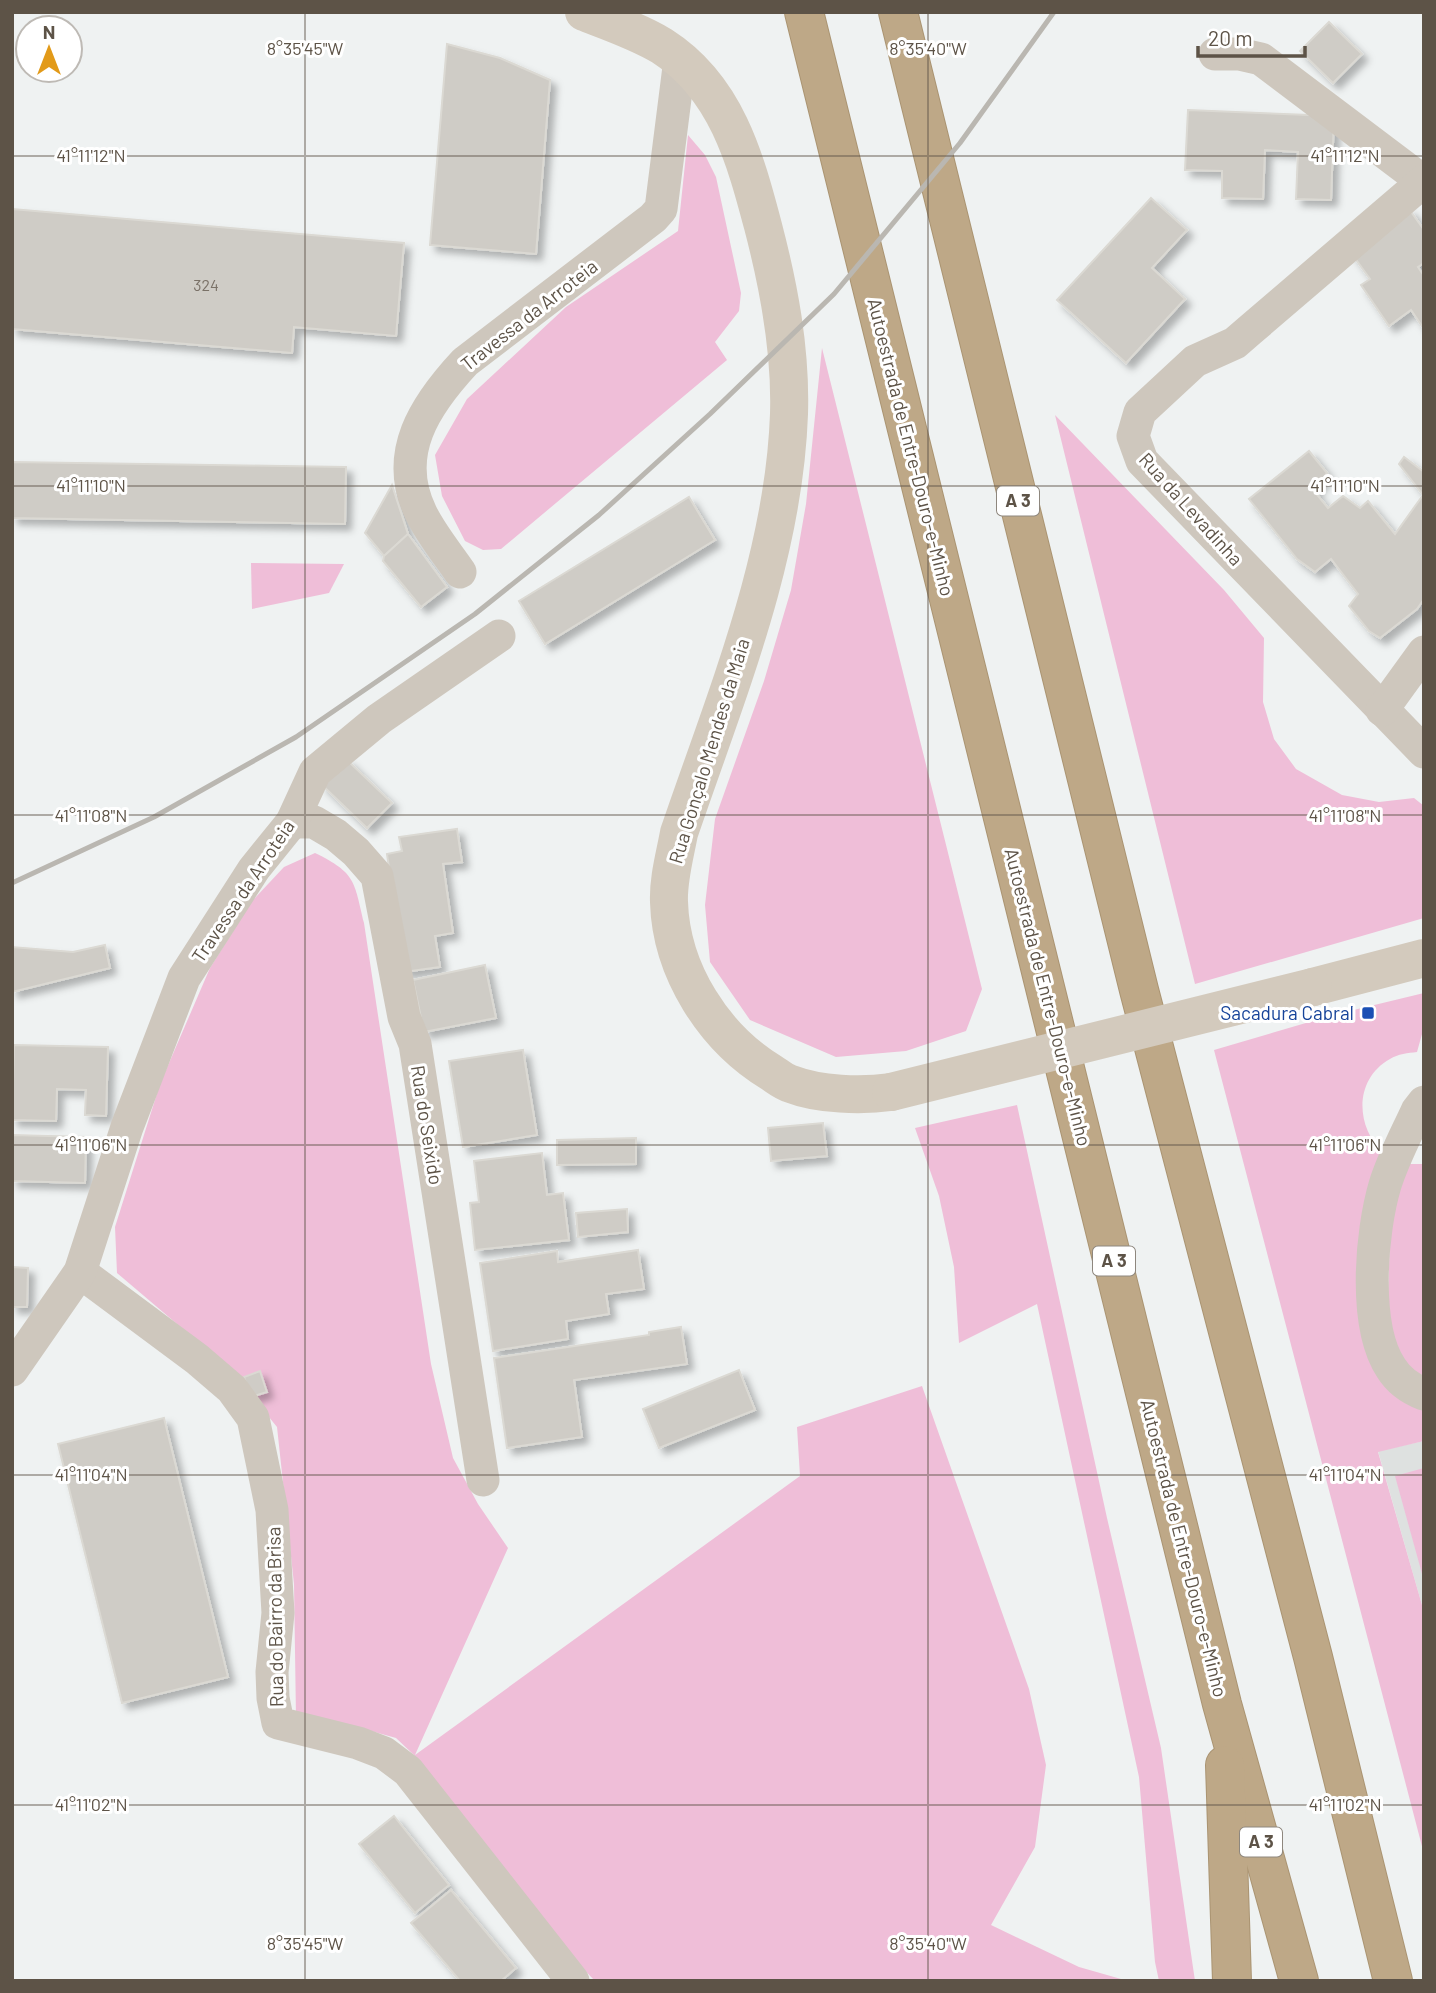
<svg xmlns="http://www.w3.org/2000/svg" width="1436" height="1993" viewBox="0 0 1436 1993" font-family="Barlow,sans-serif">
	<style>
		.education { fill: #dee1e0 }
		.green { fill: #efbed8 }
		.building { fill: #cfccc6; stroke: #dbd9d3; stroke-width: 2; filter: url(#shadow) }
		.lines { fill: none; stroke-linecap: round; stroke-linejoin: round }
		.highway-casing { stroke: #aa9472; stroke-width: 40 }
		.street { stroke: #cec7bd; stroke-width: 33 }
		.secondary { stroke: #d3cabd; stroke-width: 38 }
		.highway { stroke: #bea887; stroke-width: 38 }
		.rail { stroke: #bab7b1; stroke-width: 5 }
		.secondary-bridge { stroke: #d3cabd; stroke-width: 38 }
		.ticks { fill: none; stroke: #5d5347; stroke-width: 2; stroke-opacity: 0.45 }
		.transit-dot { fill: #1a4fb4; stroke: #fff; stroke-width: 2.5 }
		.labels { text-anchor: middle; stroke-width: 6; stroke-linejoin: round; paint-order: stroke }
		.number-label { font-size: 16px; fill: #7a7167 }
		.shield { fill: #fff; stroke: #8e877e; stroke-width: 2 }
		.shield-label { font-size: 18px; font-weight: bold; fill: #5d5347 }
		.street-label { font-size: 19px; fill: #5d5347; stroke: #fff }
		.transit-label { font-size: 19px; fill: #164399; stroke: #fff; text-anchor: end }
		.ticks-label { font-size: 18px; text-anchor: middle; fill: #5d5347; stroke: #fff; stroke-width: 6; stroke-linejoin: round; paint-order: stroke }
	</style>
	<defs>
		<filter id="shadow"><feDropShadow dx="6" dy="6" stdDeviation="3.5" flood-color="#0004"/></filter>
	</defs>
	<rect width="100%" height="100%" fill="#eff2f2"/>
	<path class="education" d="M 1424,1441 L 1424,1612 L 1378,1451 Z"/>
	<g class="green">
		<path d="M 688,135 L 705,155 L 716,177 L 741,293 L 739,311 L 715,342 L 727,360 L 501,549 L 483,550 L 465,541 L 442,496 L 435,455 L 467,399 L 566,307 L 678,231 Z"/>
		<path d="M 822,348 L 982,989 L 966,1031 L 906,1051 L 836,1057 L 750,1020 L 710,962 L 705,905 L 715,819 L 764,681 L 791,590 L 806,504 Z"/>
		<path d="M 1055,415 L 1224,590 L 1264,638 L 1263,702 L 1274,739 L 1296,769 L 1342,795 L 1379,802 L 1414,798 L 1424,806 L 1424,918 L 1195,984 Z"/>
		<path d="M 251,563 L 344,564 L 329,593 L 252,609 Z"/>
		<path d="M 315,853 C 356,873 354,881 364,923 L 431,1364 L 453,1458 L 478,1504 L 508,1548 L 415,1755 L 800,1476 L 797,1427 L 922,1386 L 1029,1689 L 1046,1765 L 1035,1847 L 991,1925 L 1079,1967 L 1128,1981 L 595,1981 L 569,1954 L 415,1756 L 396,1738 L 339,1722 L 296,1718 L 294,1584 L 277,1427 L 230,1369 L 117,1273 L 115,1227 L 160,1084 L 210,968 L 252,901 L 284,867 Z"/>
		<path d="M 1424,993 L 1424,1027 L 1417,1052 C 1408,1053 1398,1054 1390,1059 C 1354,1079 1355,1126 1383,1153 L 1362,1265 L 1424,1404 L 1424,1441 L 1378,1452 L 1424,1612 L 1424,1854 L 1214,1050 L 1333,1015 Z"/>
		<path d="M 1017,1105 L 1107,1518 L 1161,1748 L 1195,1981 L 1159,1981 L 1155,1962 L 1139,1777 L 1037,1304 L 959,1343 L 954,1267 L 939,1196 L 915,1128 Z"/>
		<path d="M 1404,1164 L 1424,1164 L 1424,1382 L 1401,1363 L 1387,1330 L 1391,1206 Z"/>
		<path d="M 1424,1468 L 1424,1581 L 1395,1476 Z"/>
	</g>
	<g class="building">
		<path d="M 1329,22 L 1362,54 L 1333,83 L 1300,51 Z"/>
		<path d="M 447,44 L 500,58 L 550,80 L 536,254 L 430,245 Z"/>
		<path d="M 1188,110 L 1334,116 L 1331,200 L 1296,199 L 1298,152 L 1265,150 L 1263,199 L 1222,198 L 1222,171 L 1185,170 Z"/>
		<path d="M 1151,198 L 1187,230 L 1152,268 L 1185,299 L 1126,363 L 1057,300 Z"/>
		<path d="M 12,209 L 404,243 L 396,336 L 294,327 L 292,353 L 12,329 Z"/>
		<path d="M 1409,209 L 1424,230 L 1424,263 L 1418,267 L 1424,276 L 1424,329 L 1411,310 L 1389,326 L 1361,285 L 1370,279 L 1349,250 Z"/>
		<path d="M 1309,451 L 1327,473 L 1314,491 L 1328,508 L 1343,496 L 1360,508 L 1368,501 L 1395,534 L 1423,495 L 1399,464 L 1404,457 L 1424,472 L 1424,599 L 1417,609 L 1380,638 L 1369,631 L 1349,606 L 1358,594 L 1331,559 L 1315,572 L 1297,559 L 1249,499 Z"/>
		<path d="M 12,462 L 346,467 L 345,524 L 12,518 Z"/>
		<path d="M 392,485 L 408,534 L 384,556 L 365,533 Z"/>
		<path d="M 689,497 L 715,540 L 545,644 L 519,601 Z"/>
		<path d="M 408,534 L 447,587 L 421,607 L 383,561 L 384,556 Z"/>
		<path d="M 346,759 L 392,803 L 367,828 L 321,784 Z"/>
		<path d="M 457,829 L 462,862 L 443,864 L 453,933 L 435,936 L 440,967 L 404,972 L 387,854 L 402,851 L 399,837 Z"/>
		<path d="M 105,945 L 110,968 L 12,992 L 12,947 L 73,952 Z"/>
		<path d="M 485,965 L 496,1018 L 424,1032 L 413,980 Z"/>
		<path d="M 14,1045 L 108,1047 L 106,1116 L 85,1115 L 86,1090 L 57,1089 L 56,1121 L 12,1120 Z"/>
		<path d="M 523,1050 L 537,1135 L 463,1147 L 449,1061 Z"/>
		<path d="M 823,1123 L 827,1156 L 771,1161 L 768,1128 Z"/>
		<path d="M 12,1135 L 86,1137 L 85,1183 L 12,1181 Z"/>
		<path d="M 636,1138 L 636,1164 L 557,1165 L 557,1140 Z"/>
		<path d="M 542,1153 L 547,1195 L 563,1193 L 569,1240 L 475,1250 L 470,1203 L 479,1202 L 474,1161 Z"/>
		<path d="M 627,1209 L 628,1232 L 578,1237 L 576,1213 Z"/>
		<path d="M 638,1250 L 644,1289 L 606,1294 L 609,1314 L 566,1321 L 568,1339 L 493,1351 L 480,1263 L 557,1251 L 558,1262 Z"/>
		<path d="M 12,1267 L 28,1268 L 27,1307 L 12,1307 Z"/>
		<path d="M 681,1327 L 687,1364 L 574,1380 L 582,1437 L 507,1448 L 494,1358 L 649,1335 L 649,1332 Z"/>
		<path d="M 739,1370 L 755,1410 L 659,1448 L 643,1409 Z"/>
		<path d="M 260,1371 L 267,1392 L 251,1397 L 244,1377 Z"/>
		<path d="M 164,1418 L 228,1677 L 122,1703 L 58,1444 Z"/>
		<path d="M 394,1816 L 449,1885 L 415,1913 L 359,1844 Z"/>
		<path d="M 451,1890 L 516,1968 L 501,1981 L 460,1981 L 411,1923 Z"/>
	</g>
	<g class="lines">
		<g class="highway-casing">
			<g id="highway">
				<path d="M 804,12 L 1222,1704 L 1299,1981"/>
				<path d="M 898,12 L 1139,990 L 1313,1657 L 1393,1981"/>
				<path d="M 1225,1765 L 1232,1981"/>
			</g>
		</g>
		<g class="street">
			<path d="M 1215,54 L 1239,54 L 1261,59 L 1424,182"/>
			<path d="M 1424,181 L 1250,330 L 1235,343 L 1195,361 L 1140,412 L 1133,436 L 1142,461 L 1424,752"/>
			<path d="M 460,572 C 447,553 431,534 421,513 C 392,454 425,405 465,362 L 653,218 L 661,209 L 680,59"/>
			<path d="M 1382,710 L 1424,652"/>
			<path d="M 292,822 L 314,822 L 336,835 L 356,852 L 377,876 L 404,1017 L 415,1044 L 483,1480"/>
			<path d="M 1424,1102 L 1417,1111 C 1406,1135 1393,1159 1385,1185 C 1371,1232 1363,1326 1391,1368 C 1399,1381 1411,1389 1424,1394"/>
			<path d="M 80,1272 L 197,1359 L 232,1389 L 253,1418 L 272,1510 L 278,1613 L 272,1672 L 273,1698 L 278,1723 L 358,1743 L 384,1753 L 408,1771 L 573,1981"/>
			<path d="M 12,1370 L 80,1272 L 127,1127 L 184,978 L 254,869 L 292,822 L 315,772 L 379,719 L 499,636"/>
		</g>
		<g class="secondary">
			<path d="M 584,12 C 610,22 639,32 662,46 C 726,87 745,158 763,226 C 779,287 791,350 789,414 C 784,558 725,698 679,833 C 675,855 668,879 669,902 C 671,971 714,1038 772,1073 C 778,1077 784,1082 791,1084 C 819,1095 862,1096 891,1092"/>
			<path d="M 1313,987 L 1424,958"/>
		</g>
		<use href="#highway" class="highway"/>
		<path class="rail" d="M 12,883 L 154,817 L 296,737 L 475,614 L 599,515 L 710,414 L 834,294 L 960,143 L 1054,12"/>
		<path class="secondary-bridge" d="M 891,1092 L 1313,987"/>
	</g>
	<path class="ticks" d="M 305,12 L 305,1981M 928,12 L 928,1981M 12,156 L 1424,156M 12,486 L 1424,486M 12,815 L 1424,815M 12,1145 L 1424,1145M 12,1475 L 1424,1475M 12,1805 L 1424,1805"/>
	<rect class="transit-dot" x="1361" y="1006" width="14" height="14" rx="3.5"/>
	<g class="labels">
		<g class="number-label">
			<text x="206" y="291">324</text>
		</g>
		<g class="shield">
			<rect x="997" y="486.5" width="42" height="29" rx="5"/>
			<rect x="1093" y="1246.5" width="42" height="29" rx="5"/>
			<rect x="1240" y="1827.5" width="42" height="29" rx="5"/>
		</g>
		<g class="shield-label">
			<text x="1018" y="507">A 3</text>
			<text x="1114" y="1267">A 3</text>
			<text x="1261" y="1848">A 3</text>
		</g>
		<g class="street-label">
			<text transform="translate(529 315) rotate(-38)" y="7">Travessa da Arroteia</text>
			<text transform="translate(911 447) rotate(76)" y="7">Autoestrada de Entre-Douro-e-Minho</text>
			<text transform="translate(1191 509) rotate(48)" y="7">Rua da Levadinha</text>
			<text transform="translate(709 751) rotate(-73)" y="7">Rua Gonçalo Mendes da Maia</text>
			<text transform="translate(243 891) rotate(-56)" y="7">Travessa da Arroteia</text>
			<text transform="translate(1048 997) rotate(76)" y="7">Autoestrada de Entre-Douro-e-Minho</text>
			<text transform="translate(427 1125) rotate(81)" y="7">Rua do Seixido</text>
			<text transform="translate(1184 1548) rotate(76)" y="7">Autoestrada de Entre-Douro-e-Minho</text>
			<text transform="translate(275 1617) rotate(-91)" y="7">Rua do Bairro da Brisa</text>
		</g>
		<g class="transit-label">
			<text x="1354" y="1020">Sacadura Cabral</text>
		</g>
	</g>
	<g class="ticks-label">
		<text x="305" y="55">8°35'45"W</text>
		<text x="928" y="55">8°35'40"W</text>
		<text x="91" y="162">41°11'12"N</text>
		<text x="1345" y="162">41°11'12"N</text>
		<text x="91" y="492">41°11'10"N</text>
		<text x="1345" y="492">41°11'10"N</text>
		<text x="91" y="822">41°11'08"N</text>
		<text x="1345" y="822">41°11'08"N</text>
		<text x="91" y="1151">41°11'06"N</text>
		<text x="1345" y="1151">41°11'06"N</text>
		<text x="91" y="1481">41°11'04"N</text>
		<text x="1345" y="1481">41°11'04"N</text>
		<text x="91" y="1811">41°11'02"N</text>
		<text x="1345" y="1811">41°11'02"N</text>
		<text x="305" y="1950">8°35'45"W</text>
		<text x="928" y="1950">8°35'40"W</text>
	</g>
	<rect width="1436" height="1993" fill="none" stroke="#5d5347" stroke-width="28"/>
	<g transform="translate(49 49)"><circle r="33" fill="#ffffff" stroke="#bebab5" stroke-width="2"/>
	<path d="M0-5L12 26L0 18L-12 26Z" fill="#e29a19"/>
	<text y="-10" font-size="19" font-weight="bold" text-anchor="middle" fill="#5d5347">N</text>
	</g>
	<path d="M1198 46v10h107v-10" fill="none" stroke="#5d5347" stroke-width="3.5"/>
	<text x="1208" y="46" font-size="21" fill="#5d5347" stroke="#ffffff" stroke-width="5" paint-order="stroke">20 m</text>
</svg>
